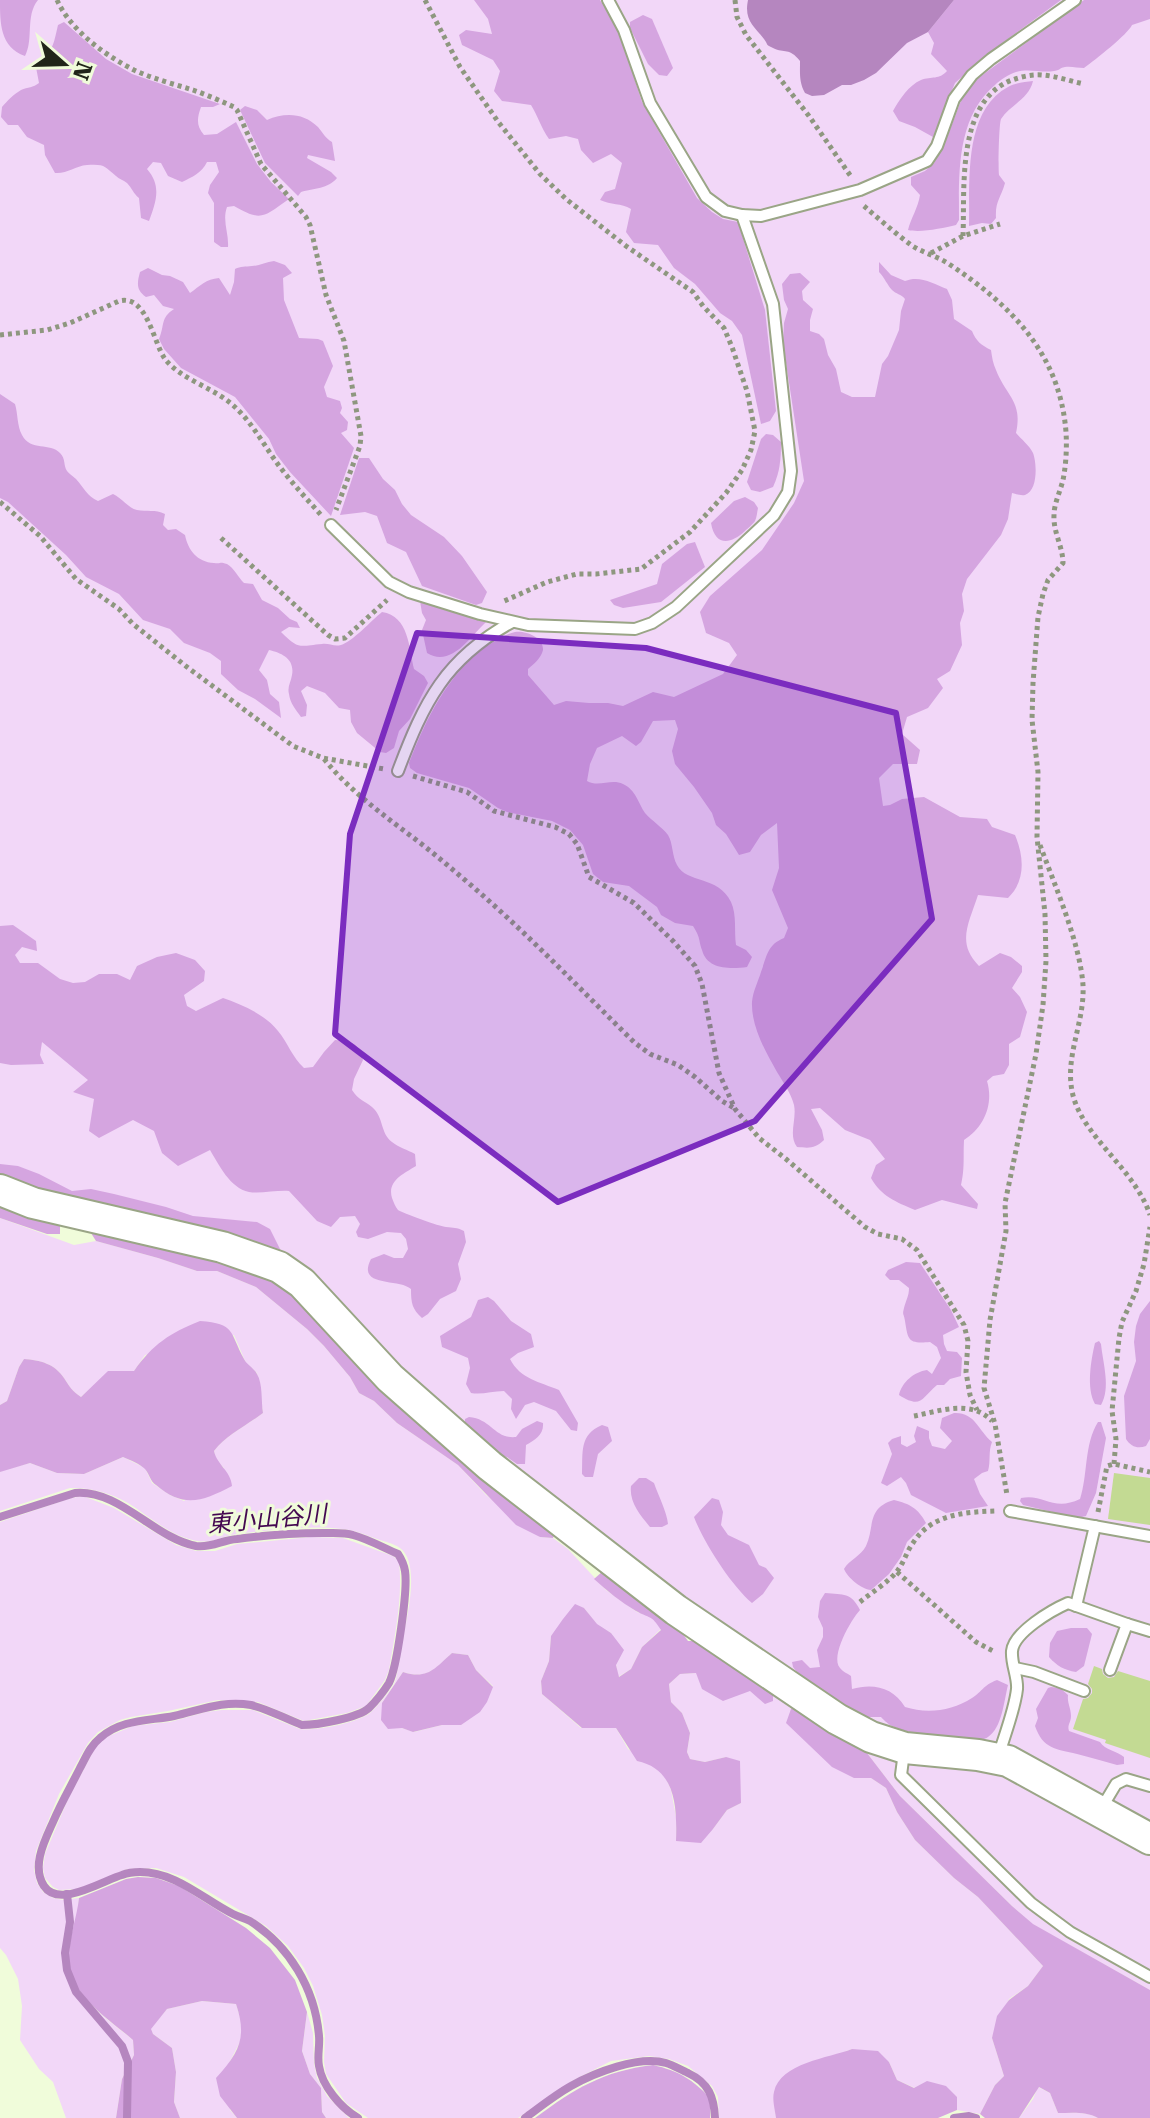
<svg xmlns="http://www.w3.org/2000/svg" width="1150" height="2118" viewBox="0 0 1150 2118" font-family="'Roboto Serif','Noto Sans JP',serif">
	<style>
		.green { fill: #f2d7f8; fill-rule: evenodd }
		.forest { fill: #d5a5e0 }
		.water { fill: #b586bf }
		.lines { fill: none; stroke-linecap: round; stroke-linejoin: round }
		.stream { stroke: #b586bf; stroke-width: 8 }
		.building { fill: #c3da93 }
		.lane-casing { stroke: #9aa586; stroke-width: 14 }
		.secondary-casing { stroke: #9aa586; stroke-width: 34 }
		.path { stroke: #8e977f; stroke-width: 5; stroke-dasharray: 4 4; stroke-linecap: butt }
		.lane { stroke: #fff; stroke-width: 10 }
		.secondary { stroke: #fff; stroke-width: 30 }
		.marked { fill: #7b2cbf; fill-opacity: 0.2; stroke: #7b2cbf; stroke-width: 6; stroke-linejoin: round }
		.labels { text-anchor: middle; stroke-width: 6; stroke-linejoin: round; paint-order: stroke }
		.water-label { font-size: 24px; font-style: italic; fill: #440851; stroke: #f0fcda }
	</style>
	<rect width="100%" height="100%" fill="#f0fcda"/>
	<g class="green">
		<path d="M 0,0 L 1150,0 L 1150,1990 L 1032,1924 L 1012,1906 L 900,1796 L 857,1740 L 854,1778 L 871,1778 L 886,1788 L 897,1812 L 915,1840 L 954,1878 L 978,1897 L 1043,1966 L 1028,1986 L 1009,1999 L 992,2038 L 1004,2076 L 995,2085 L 980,2114 L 957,2110 L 957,2097 L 915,2088 L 897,2080 L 889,2062 L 852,2049 L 832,2057 L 774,2092 L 776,2118 L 719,2118 L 718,2097 L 712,2086 L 688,2066 L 669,2059 L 649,2056 L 611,2061 L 572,2081 L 518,2118 L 368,2118 L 346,2103 L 326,2074 L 324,2062 L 325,2036 L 322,2015 L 313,1986 L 304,1968 L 288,1946 L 266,1926 L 184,1877 L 156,1868 L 127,1869 L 79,1889 L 59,1890 L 53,1887 L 45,1878 L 43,1868 L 45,1854 L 68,1799 L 95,1748 L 104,1738 L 133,1726 L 170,1722 L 206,1712 L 222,1710 L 253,1710 L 300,1729 C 317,1731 357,1723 370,1713 C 376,1708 391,1690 394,1684 C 398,1676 398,1663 399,1654 C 404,1630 423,1565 400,1548 C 393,1543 385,1542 377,1539 C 366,1535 354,1530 342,1529 C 308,1525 272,1530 238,1534 C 224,1535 213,1544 197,1541 C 170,1536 150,1517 128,1503 C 111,1493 89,1487 70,1488 L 0,1511 L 0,1472 L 3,1470 L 30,1463 L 57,1473 L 84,1474 L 123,1457 L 145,1468 L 152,1483 L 170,1495 L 184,1501 L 224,1468 L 216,1460 L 214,1451 C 226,1435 246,1426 263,1413 L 257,1373 L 246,1363 L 234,1335 L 145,1355 L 134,1371 L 93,1386 L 81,1397 C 72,1391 70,1387 64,1378 C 55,1364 40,1360 24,1359 L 19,1367 L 7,1401 L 0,1405 L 0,1218 L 74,1245 L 96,1241 L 158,1258 L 197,1271 L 217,1271 L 256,1287 L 307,1329 L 324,1346 L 350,1377 L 359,1393 L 374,1401 L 397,1423 L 458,1465 L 486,1495 L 540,1537 L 553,1538 L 568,1549 L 606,1590 L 637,1612 L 653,1617 L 661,1629 L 642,1647 L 631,1669 L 618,1677 L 611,1633 L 597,1625 L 584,1608 L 551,1636 L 549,1661 L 541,1681 L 542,1694 L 581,1728 L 616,1728 L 628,1749 L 664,1774 L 671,1790 L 676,1817 L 676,1841 L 713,1829 L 727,1810 L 741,1803 L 726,1757 L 705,1762 L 690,1759 L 687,1752 L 690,1733 L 682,1713 L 671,1702 L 669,1684 L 680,1674 L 696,1673 L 713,1619 L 657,1578 L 425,1396 L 337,1303 L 0,1178 ZM 452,1653 L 468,1655 L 476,1670 L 493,1686 L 461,1725 L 442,1725 L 414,1732 L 402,1728 L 382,1703 L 403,1672 C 428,1680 435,1669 452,1653 Z"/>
		<path d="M 83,1496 L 114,1508 L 176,1545 L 196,1551 L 215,1551 L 237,1544 L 311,1537 L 343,1538 L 393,1556 L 399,1561 C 403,1598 395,1634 389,1670 L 385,1680 L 366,1706 L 347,1713 L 304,1721 L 258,1702 L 218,1700 L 168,1711 L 131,1717 L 120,1720 L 98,1732 L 88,1743 L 59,1794 L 36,1851 L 34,1870 L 37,1883 L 43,1892 L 53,1898 L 63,1900 L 79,1898 C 77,1912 77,1984 81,1993 C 88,2006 120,2029 133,2040 L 134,2055 L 122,2079 L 116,2118 L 66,2118 L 53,2082 L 39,2069 L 20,2040 L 22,2006 L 18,1979 L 6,1955 L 0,1948 L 0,1522 L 71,1498 Z"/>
		<path d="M 202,2001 L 236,2004 L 242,2024 L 242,2038 L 228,2065 L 230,2110 L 237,2118 L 180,2118 L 174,2102 L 176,2072 L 172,2048 L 153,2034 L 150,2029 L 167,2009 Z"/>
		<path d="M 307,2012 L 313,2033 L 314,2064 L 317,2078 L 327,2096 L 349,2118 L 326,2118 L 322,2112 L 321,2088 L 310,2074 L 302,2051 Z"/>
		<path d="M 1038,2087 L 1050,2093 L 1058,2113 C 1071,2113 1087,2111 1098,2118 L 1019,2118 L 1033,2099 Z"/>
	</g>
	<g class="forest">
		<path d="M 0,0 L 38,0 C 25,16 34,39 25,56 C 0,47 0,23 0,0 Z"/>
		<path d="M 474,0 L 600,0 L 619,32 L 642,102 L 697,198 L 712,212 L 723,219 L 738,222 L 765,310 L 776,411 L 770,421 L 761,424 L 742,335 L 732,321 L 720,313 L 695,284 L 674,268 L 658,245 L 634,243 L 626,232 L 631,209 C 621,203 611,205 600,200 L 605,192 L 615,189 L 622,163 L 611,154 L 593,163 L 581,150 L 578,139 L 566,136 L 549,139 C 541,128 538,116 531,105 L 502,101 L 494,91 L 500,71 L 493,60 L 462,45 L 459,35 L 466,30 L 492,34 L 488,19 Z"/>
		<path d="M 954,0 L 1061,0 L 986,55 L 955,83 L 933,137 L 915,127 L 899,121 L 893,111 C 899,100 909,85 921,80 C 932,76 939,80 947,71 L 931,54 L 934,43 L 928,32 Z"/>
		<path d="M 1084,0 L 1150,0 L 1150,19 L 1132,25 C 1128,34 1095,60 1084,68 C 1078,68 1071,66 1065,67 C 1058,68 1062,70 1054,71 C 1041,73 1029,68 1016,72 C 1009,74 1000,80 995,85 C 956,118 959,174 959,220 L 956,225 C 943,228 921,233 908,230 C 911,218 918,208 920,195 L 911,185 L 911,177 L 925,171 L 934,163 L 943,148 L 962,98 L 973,82 Z"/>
		<path d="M 643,15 L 652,19 L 673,68 L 667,76 L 659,75 L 648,64 L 630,28 L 630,22 Z"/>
		<path d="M 64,22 L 106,59 L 132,74 L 220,104 L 213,107 L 201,107 C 197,118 196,126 204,135 L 217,134 L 236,122 L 257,164 L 271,182 L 289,199 C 263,217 262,222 234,206 L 227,207 C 222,221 229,233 228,247 L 221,247 L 214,242 L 214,203 L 208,193 L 210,185 L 219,172 L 216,162 L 207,162 C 202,173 192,177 182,182 L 168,176 L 161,163 L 153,162 L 147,169 C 162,186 156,202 149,221 L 141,218 L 139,198 C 133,193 132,188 127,183 C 123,180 119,179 116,176 C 104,166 105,164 87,165 C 75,166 67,174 55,173 L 45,155 L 44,145 L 27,137 L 18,125 L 8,125 L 1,117 L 2,107 C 7,101 14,94 21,90 C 28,87 33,88 39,83 L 35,62 C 54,51 53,46 58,25 Z"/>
		<path d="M 1033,81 C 1029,99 1010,105 1001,119 C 999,124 998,167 999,175 L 1005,183 C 1001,198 995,201 996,218 L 991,224 L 982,223 L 969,226 C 970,182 963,111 1008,87 C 1015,83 1025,82 1033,81 Z"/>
		<path d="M 245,106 L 257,110 L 267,120 C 285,112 304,113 318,127 C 323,133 325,138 332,142 L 335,161 L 308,155 L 307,158 L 331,172 L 337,178 C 328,189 314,188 301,192 L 298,196 L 265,163 L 240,110 Z"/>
		<path d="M 274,261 L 285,265 L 292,273 L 283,278 L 284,300 L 299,338 L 318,339 L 323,341 L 333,366 L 324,387 L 327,397 L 340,401 L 342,408 L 340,413 L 348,422 L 347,430 L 341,433 L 354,448 L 331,516 L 290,472 L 276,454 L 269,439 L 235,397 L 181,368 L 164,349 L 159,339 C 165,325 160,318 174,309 L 163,306 L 154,295 L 146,297 C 136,290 137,283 140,272 L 148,268 L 162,275 L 170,276 L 183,282 L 190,293 C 200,286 206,279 219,278 L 230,295 L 234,282 L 235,269 C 241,266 245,267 252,266 C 259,266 266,262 274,261 Z"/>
		<path d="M 879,262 L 891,275 L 905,281 C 919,275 933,283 947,289 L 952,300 L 954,319 L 972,331 C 976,341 981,345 991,350 C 992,357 993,364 996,370 C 1006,396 1023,401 1016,433 C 1021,439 1030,446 1033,453 C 1037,463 1038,491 1025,495 C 1021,496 1016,494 1012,493 L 1008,519 L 1001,535 L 967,579 L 962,594 L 964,611 L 960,623 L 962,645 L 950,671 L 937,679 L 943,688 L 928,708 L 907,717 L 902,734 L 920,750 L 917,764 L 893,764 L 879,778 L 883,806 L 890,805 L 902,799 L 924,797 L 960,817 L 987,819 L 992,827 L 1015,835 C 1024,856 1026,881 1008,898 L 978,895 C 969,923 956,943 979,966 L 1000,953 L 1011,957 L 1022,966 L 1022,972 L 1012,988 L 1020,997 L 1027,1012 L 1020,1037 L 1009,1044 L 1009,1065 L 1004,1074 L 993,1076 L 987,1081 C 994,1104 984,1128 964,1140 C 963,1156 965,1168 961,1185 L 978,1204 L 977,1209 L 942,1200 L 915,1210 C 896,1202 881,1196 871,1178 L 876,1165 L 885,1159 L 870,1140 L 845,1130 L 820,1108 L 811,1109 L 822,1130 L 824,1140 C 815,1149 809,1148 797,1147 C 788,1135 797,1119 794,1105 C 791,1093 783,1082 777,1072 C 765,1051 751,1026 752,1002 C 753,991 758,982 761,972 C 767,956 767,945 784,938 L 788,928 L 772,890 L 779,868 L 777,823 L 761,835 L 750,852 L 739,855 L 726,834 L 716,825 L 712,813 L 694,787 L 675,764 L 672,751 L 678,729 L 675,720 L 653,721 L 641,742 L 636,746 L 622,736 L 597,748 L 590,764 L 587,781 C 599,788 611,778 623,784 C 636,790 638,803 645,813 C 652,821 662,827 668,835 C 673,843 672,856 677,865 C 687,884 718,875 731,902 C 737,915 734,931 736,945 L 746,950 L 752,957 L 747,967 C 731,969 707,970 702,950 C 698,938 701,939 693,926 L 675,923 L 661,915 L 657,907 L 629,886 L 603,882 L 593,874 L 583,845 L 570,830 L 552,821 L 507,812 L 498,808 L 469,788 L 417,773 L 410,768 L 409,763 C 427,717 447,675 487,646 C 495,641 505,634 515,632 C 524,630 544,637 543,650 C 541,658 534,664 528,669 L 528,675 L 554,705 L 566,701 L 589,703 L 608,703 L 623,706 L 653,692 L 674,697 L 723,674 L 737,655 L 729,643 L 706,633 L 700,612 L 710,596 L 762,550 L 794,503 L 804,481 L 783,343 L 784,323 L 788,309 L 784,300 L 782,284 L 790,274 L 800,273 L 810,282 L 802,291 L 803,300 L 813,309 L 810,320 L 810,331 L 819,334 L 824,339 L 828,355 L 836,369 L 841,392 L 852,397 L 875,397 L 882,364 L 888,356 L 899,330 L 901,311 L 905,299 C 901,294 896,294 892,290 C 888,286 884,277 879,272 Z"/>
		<path d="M 0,394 L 15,404 C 18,414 17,426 22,435 C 31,452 50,442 60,453 C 66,459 63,465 67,471 C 69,474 73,476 76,479 C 84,488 87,496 98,501 L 113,494 C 122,498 128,508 137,510 C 147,512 155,509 165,514 L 163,525 L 168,530 L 176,529 L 185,535 C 188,550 197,562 214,563 C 223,564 218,561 227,564 C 234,568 238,577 244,583 L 253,584 L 262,600 L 278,608 L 290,619 L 297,622 L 300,628 L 289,627 L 281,632 C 299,650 299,646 322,644 C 329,643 334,647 341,645 C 352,642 372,620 382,612 C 409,616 409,648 414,669 L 424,676 L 428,683 L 410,719 L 399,731 L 394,748 L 386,753 L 380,752 L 357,733 L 351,722 L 350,710 L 339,708 L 325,693 L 307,686 L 301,691 L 307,705 L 306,716 L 301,717 C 296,710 290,703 289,694 C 287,687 291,682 292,675 C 295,659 282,653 269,650 L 259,670 L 267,680 L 270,694 L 279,702 L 281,718 L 255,699 L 238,690 L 221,674 L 221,661 L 210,653 L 184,643 L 170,629 L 143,620 L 119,594 L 86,577 L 66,555 L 8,502 L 0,498 Z"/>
		<path d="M 766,434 L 773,435 L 781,442 C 781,459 780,472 773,487 L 760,492 L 751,490 L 747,482 L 761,439 Z"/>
		<path d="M 359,458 L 369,458 L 383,479 L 395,490 L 402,504 L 411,515 L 444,537 L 462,556 L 487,592 L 482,603 L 476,605 L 422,586 L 406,552 L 387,543 L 377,516 L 365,512 L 340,515 Z"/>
		<path d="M 745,497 L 754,502 L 758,508 C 757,512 757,517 755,521 C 754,523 746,530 745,531 C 730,545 715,546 711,523 L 734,501 Z"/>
		<path d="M 695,542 L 705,567 L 661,602 L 623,608 L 614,605 L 610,600 L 657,584 L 662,564 L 687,544 Z"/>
		<path d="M 420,601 L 486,622 C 470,637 451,668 427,653 L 422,630 L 426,620 L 422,613 Z"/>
		<path d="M 13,925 L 36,941 L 37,951 L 22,947 L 15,955 L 20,963 L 38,963 L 60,979 L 73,983 L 85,982 L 99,974 L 117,974 L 130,980 L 137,966 L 157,957 L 176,953 L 195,960 L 205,971 L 204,981 L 184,995 L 187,1006 L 196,1011 L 223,998 C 241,1004 266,1015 278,1031 C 288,1043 292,1057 304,1068 L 313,1067 L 324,1052 L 335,1040 C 354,1042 357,1042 363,1060 L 354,1079 L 352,1090 C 359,1101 364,1100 372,1107 C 384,1117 380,1133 392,1142 C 398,1147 408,1150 415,1154 L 416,1166 C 403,1174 387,1181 392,1198 C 394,1203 395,1206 398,1210 C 400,1212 441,1227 446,1227 C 454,1228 456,1227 464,1231 L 466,1242 L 458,1264 L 461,1279 L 456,1291 L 440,1299 L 428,1314 L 422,1318 C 412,1309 411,1303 411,1289 C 399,1278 356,1288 371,1259 L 384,1254 L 394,1258 L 403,1258 L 408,1249 L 406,1239 L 401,1233 L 387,1232 L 368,1239 L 358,1237 L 356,1232 L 360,1224 L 355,1216 L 340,1217 L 331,1227 L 317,1221 L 289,1191 C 277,1190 260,1194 249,1192 C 230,1188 219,1165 210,1150 L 178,1166 L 162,1153 L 154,1131 L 133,1120 L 99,1138 L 89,1131 L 94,1099 L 73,1092 L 88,1080 L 42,1042 L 40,1055 L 44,1064 L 11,1065 L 0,1063 L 0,926 Z"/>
		<path d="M 0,1164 L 18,1166 L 39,1174 L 72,1191 L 91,1189 L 114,1194 L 166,1207 L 193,1216 L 257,1222 L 270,1229 L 283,1255 L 90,1205 L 0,1178 Z"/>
		<path d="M 0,1203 L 60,1221 L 60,1234 L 47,1234 L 0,1218 Z"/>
		<path d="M 100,1231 L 227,1260 L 282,1280 L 555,1533 L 553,1538 L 540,1537 L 516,1525 L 458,1465 L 397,1423 L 374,1401 L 359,1393 L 350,1377 L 324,1346 L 307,1329 L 256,1287 L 217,1271 L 197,1271 L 158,1258 L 96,1241 L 91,1233 Z"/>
		<path d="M 906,1262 L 920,1263 L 951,1310 L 959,1327 L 943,1335 L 944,1344 L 947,1351 L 957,1352 L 962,1358 L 961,1376 L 950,1379 L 944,1385 L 937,1385 C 921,1399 921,1409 899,1395 C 902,1382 914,1372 927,1370 L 932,1374 L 941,1358 L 937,1347 L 930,1342 C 908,1344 908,1340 905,1321 C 904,1313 902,1316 904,1308 C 906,1300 909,1296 909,1288 L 899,1280 L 890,1280 L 885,1275 L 888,1270 Z"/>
		<path d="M 488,1297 L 494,1301 L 511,1321 L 531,1334 L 534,1347 L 518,1353 L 510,1359 C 520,1379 540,1382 559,1390 L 578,1423 L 577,1431 L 571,1430 L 556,1411 L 534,1402 L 525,1405 L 516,1419 L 511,1409 L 512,1399 L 504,1391 C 492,1391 482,1395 471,1393 L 466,1384 L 470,1368 L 468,1358 L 442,1347 L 440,1336 L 471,1317 L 478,1300 Z"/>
		<path d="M 1150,1301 L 1150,1439 L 1146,1446 C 1138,1449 1131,1447 1126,1439 L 1124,1396 L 1136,1361 L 1134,1342 L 1136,1326 L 1140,1314 Z"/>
		<path d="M 200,1321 C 236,1324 229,1331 244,1359 C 247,1365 254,1368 257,1374 C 263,1384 261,1401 263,1413 C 246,1426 226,1435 214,1451 C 217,1465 231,1471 232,1486 C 203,1501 184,1509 156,1485 C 150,1481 150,1475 145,1469 C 140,1464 130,1460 123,1457 L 84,1474 L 57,1473 L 30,1463 L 0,1472 L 0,1405 L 7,1401 L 19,1367 L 24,1359 C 40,1360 55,1364 64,1378 C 70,1387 72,1391 81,1397 L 108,1371 L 134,1371 C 153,1344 170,1333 200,1321 Z"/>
		<path d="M 1099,1341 L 1101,1344 C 1103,1364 1111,1388 1101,1405 L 1095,1404 C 1086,1388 1091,1360 1095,1343 Z"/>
		<path d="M 954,1413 C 975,1412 978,1430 992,1442 C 988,1452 991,1461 988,1471 L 982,1473 L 974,1479 L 980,1494 L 988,1506 L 946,1513 L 911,1495 L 906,1483 L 901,1477 L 887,1486 L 881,1483 L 892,1454 L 888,1443 L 892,1439 L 901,1436 L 901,1444 L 907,1447 L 916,1442 L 914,1436 L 917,1426 L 929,1431 L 929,1438 L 932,1446 L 945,1449 L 952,1441 L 940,1428 L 942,1418 Z"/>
		<path d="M 469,1417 C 492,1419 494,1439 516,1437 L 522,1429 L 537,1421 L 543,1423 C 544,1435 535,1440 526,1445 L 525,1464 L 517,1464 L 507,1457 L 496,1455 L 465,1427 L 465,1419 Z"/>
		<path d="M 1098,1422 L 1101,1422 L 1106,1438 L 1096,1493 L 1086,1516 L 1078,1518 L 1023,1505 L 1020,1501 L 1021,1498 C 1043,1493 1053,1512 1080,1499 C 1088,1475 1084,1444 1098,1422 Z"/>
		<path d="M 602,1425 L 608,1427 L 612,1441 L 598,1454 L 593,1477 L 585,1477 L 582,1474 C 583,1452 579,1435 602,1425 Z"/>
		<path d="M 639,1478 L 646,1478 L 654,1483 C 658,1495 667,1512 668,1524 L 662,1527 L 650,1527 C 640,1515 629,1502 631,1486 Z"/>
		<path d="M 712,1498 L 719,1500 L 723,1512 L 721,1525 L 728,1535 L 749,1545 L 759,1565 L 766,1568 L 774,1578 L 763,1594 L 752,1603 C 731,1585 704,1543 694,1517 Z"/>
		<path d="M 894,1500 C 910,1504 918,1508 926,1523 L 907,1542 L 901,1557 L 889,1574 L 871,1590 C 861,1589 848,1578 844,1569 C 849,1560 861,1556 866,1546 C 875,1527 866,1508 894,1500 Z"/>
		<path d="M 603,1571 L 680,1630 L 688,1641 L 702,1641 L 773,1688 L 773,1701 L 765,1704 L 750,1691 L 723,1701 L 702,1689 L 696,1673 L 680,1674 L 669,1684 L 671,1702 L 682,1713 L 690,1733 L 687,1752 L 690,1759 L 705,1762 L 726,1757 L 740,1761 L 741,1803 L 727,1810 L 713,1829 L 701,1843 L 676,1841 C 677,1807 676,1769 637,1761 L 616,1728 L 582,1728 L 542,1694 L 541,1681 L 549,1661 L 551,1636 L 563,1619 L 575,1604 L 584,1608 L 597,1624 L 611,1633 L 624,1650 L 616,1665 L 619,1677 L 631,1669 L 642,1647 L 661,1630 C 651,1614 650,1619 636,1611 C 621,1602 607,1591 594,1579 Z"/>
		<path d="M 825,1593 C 844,1595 851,1592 860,1610 C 851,1620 830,1656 840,1668 C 843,1672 847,1673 851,1676 L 852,1689 C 873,1683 893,1687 905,1707 C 927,1714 952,1711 972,1698 C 983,1691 982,1686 997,1680 L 1008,1685 C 1004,1701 1002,1728 988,1737 C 974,1747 906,1734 890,1725 C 888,1724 883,1719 881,1717 L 868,1717 L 844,1706 L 800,1676 L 793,1667 L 792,1662 L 802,1660 L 810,1668 L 820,1667 L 817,1650 L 823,1637 L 823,1628 L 818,1617 L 820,1601 Z"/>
		<path d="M 1071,1628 L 1087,1628 L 1092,1634 L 1084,1666 L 1076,1672 C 1064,1670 1057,1666 1049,1657 L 1050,1643 L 1057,1631 Z"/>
		<path d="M 452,1653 L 468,1655 L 476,1670 L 493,1687 L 487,1702 L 480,1712 L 461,1725 L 442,1725 L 413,1732 L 402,1728 L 388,1729 L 381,1720 L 382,1703 L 403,1672 C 428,1680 435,1668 452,1653 Z"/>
		<path d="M 1051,1687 L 1060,1688 L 1068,1695 C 1067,1703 1071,1708 1071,1716 C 1071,1723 1067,1724 1069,1731 L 1100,1742 C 1105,1750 1117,1751 1124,1757 L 1124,1764 L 1117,1765 C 1104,1761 1091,1758 1077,1754 C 1056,1749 1043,1749 1035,1726 L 1038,1718 L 1036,1709 L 1048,1688 Z"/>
		<path d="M 796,1706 L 857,1740 L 900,1796 L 1012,1906 L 1033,1924 L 1150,1990 L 1150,2118 L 1098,2118 C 1086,2111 1071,2113 1058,2113 L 1050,2093 L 1039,2087 L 1019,2118 L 985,2118 L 980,2114 L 995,2085 L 1004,2076 L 992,2038 L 997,2016 L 1009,2000 L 1028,1986 L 1043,1966 L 978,1897 L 954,1878 L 915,1840 L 897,1812 L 886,1788 L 871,1778 L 854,1778 L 832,1767 L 786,1723 L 791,1709 Z"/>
		<path d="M 138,1877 L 156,1878 L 179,1886 L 246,1928 L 270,1948 L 295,1980 L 307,2012 L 302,2051 L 310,2074 L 321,2088 L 322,2112 L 326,2118 L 237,2118 L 220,2096 L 216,2078 C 240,2052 247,2037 236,2004 L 202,2001 L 167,2009 L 151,2029 L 153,2034 L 172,2048 L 176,2072 L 174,2102 L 180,2118 L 116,2118 L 122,2079 L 134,2055 L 133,2040 C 108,2018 67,1994 69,1956 C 69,1937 77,1917 79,1898 L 126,1879 Z"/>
		<path d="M 852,2049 L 878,2051 L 889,2062 L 897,2080 L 914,2088 L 927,2081 L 946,2086 L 957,2097 L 957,2110 L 938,2118 L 776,2118 C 775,2110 772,2099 774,2092 C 780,2063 829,2058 852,2049 Z"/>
		<path d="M 653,2065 C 679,2071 692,2079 710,2098 L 710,2118 L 535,2118 C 574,2089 603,2071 653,2065 Z"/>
	</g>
	<path class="water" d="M 748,0 L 954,0 L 928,32 L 907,43 L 876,73 L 864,80 L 851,85 L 842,85 L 824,95 L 812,96 L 805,93 C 799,82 800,74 800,61 C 789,47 785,54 773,48 C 765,44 769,46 764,39 C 753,25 744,20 748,0 Z"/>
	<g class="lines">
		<g class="stream">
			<path d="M 0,1517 L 75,1493 C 119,1489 154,1538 196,1546 C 212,1548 222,1540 237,1539 C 266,1535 294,1533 323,1533 C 333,1533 344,1532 353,1535 C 368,1539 384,1548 398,1554 C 402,1560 404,1565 405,1571 C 408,1590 397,1667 389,1683 C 384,1691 375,1702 369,1708 C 358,1718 317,1725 302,1725 C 286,1719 268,1709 251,1705 C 223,1700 201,1710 174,1716 C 149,1721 121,1719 100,1738 C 90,1746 86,1757 80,1768 C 71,1786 61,1803 53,1822 C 45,1840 31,1866 44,1886 C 59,1909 104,1880 122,1875 C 127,1873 135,1872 140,1872 C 176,1872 203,1899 233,1914 C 239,1917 244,1918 250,1921 C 289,1946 315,1988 319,2036 C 320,2046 317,2056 319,2066 C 322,2086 341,2108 358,2118"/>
			<path d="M 67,1894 L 70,1922 L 65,1953 L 67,1970 L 76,1992 L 122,2046 L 128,2062 L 127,2118"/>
			<path d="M 525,2118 C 540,2107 555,2095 571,2086 C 594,2073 639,2055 666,2063 C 673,2065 681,2070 688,2073 C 709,2083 714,2097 715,2118"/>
			<path d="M 954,2118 L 969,2116 L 976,2118"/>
		</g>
	</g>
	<g class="building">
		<path d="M 1114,1473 L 1150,1478 L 1150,1525 L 1108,1519 Z"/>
		<path d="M 1094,1666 L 1102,1669 L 1103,1674 L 1108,1678 L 1114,1677 L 1118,1671 L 1150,1681 L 1150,1758 L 1105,1743 L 1106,1740 L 1073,1729 L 1083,1699 L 1088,1698 L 1092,1693 L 1092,1689 L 1088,1684 Z"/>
	</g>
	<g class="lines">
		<g class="lane-casing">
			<g id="lane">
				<path d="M 608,0 L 624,30 L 650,103 L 706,197 L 725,211 L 742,215 L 761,216 L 860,190 L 927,161 L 937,146 L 954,99 L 972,75 L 991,59 L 1075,0"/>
				<path d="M 331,525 L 389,582 L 409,592 L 480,614 L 528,625 L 635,629 L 652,623 L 676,607 L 774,515 L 788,492 L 791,471 L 773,304 L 742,215"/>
				<path d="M 398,771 C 424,702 445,659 512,622"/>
				<path d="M 1010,1511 L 1150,1536"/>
				<path d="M 1076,1606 L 1095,1526"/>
				<path d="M 1015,1668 L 1034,1672 L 1084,1691"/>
				<path d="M 1110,1670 L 1127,1624"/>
				<path d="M 904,1752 L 901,1775 L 1031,1903 L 1070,1932 L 1150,1977"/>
				<path d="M 998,1757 C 1004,1737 1015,1709 1017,1689 C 1018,1677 1011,1664 1012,1651 C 1014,1632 1052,1610 1068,1603 L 1127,1624 L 1150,1631"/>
				<path d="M 1101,1809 L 1116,1784 L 1126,1779 L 1150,1786"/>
			</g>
		</g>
		<g class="secondary-casing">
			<path id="secondary" d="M 0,1190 L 33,1203 L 222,1247 L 279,1267 L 302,1283 L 390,1378 L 490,1466 L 676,1610 L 837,1719 L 871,1737 L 905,1748 L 978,1755 L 1008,1761 L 1150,1839"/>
		</g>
		<g class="path">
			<path d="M 57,0 C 71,31 105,55 134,70 C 153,79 174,84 193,90 C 207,95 221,101 234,107 L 237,110 L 261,164 L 306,217 L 310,225 L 326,295 L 344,341 L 361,436 L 360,446 L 336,510"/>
			<path d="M 425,0 L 460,67 L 499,123 L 540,174 L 566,199 L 626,246 L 693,292 L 703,306 L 724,328 L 732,347 L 747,391 L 755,431 L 751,450 L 742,470 L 726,493 L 690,532 L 641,569 L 596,574 L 577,574 L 547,582 L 502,602"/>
			<path d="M 735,0 L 737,17 L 746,35 L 809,116 L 852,178"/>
			<path d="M 864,206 C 879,219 895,233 911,245 C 923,253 937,256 949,264 C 1011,305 1060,354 1066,432 C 1067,448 1066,465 1063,480 C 1060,492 1054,504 1054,515 C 1053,532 1063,547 1063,563 L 1048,580 L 1043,594 L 1038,617 L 1033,683 L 1032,720 L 1038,772 L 1037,837 L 1045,914 L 1046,961 L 1043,1005 L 1036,1054 L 1005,1203 L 1006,1231 L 990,1320 L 984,1388 L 995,1424 L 1007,1495"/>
			<path d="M 963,236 C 965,188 956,101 1012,80 C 1021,77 1031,74 1042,75 C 1056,76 1070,81 1084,84"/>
			<path d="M 931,253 L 963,236 L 1000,224"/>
			<path d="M 0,335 L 47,330 L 70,323 L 119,301 C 147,294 153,342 165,359 C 181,380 216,388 236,408 C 252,423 264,445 277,463 C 290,481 306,498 321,515"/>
			<path d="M 0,502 L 40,536 L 76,579 L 119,609 L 133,624 L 187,667 L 293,746 L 323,758 L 384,769"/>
			<path d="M 221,538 L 328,635 L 335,639 L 345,638 L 387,600"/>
			<path d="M 324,759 C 350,791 382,814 415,839 C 435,854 453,870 472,886 C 529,935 581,990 635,1043 L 650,1054 L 678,1065 L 695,1077 L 722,1101 L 734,1108"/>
			<path d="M 413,776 L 467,792 L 494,811 L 555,827 L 569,834 L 577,844 L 589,877 L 634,903 L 673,941 L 695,966 L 702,984 L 719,1073 L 735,1109 L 759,1138 L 786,1159 L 865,1227 L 878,1234 L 902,1239 L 917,1250 L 964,1325 L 968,1341 L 966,1372 L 970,1395 L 977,1410"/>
			<path d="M 1040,845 C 1055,886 1080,943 1083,985 C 1085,1025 1062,1059 1074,1099 C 1087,1140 1135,1170 1150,1215"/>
			<path d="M 914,1416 C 940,1411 971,1399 992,1421"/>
			<path d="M 1114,1464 L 1116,1439 L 1112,1411 L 1119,1338 L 1122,1322 L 1136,1291 L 1144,1264 L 1150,1227"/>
			<path d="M 1098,1512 L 1107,1466 L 1114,1464 L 1150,1472"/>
			<path d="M 897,1572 L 976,1642 L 995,1652"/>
			<path d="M 860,1602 C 872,1592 889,1582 898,1570 C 904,1562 907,1551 913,1543 C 931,1514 965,1512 996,1511"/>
		</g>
		<use href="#lane" class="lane"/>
		<use href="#secondary" class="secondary"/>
	</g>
	<path class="marked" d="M 417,633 L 646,648 L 896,713 L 932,919 L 755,1121 L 558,1202 L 335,1034 L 350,834 Z"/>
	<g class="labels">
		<g class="water-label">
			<text transform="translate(267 1519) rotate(-5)" y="8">東小山谷川</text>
		</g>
	</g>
	<g transform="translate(64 64) rotate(110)" stroke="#f0fcda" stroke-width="6" paint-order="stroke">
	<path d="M0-6L14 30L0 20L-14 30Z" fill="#212519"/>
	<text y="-12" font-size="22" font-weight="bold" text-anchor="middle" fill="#212519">N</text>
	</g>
</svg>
